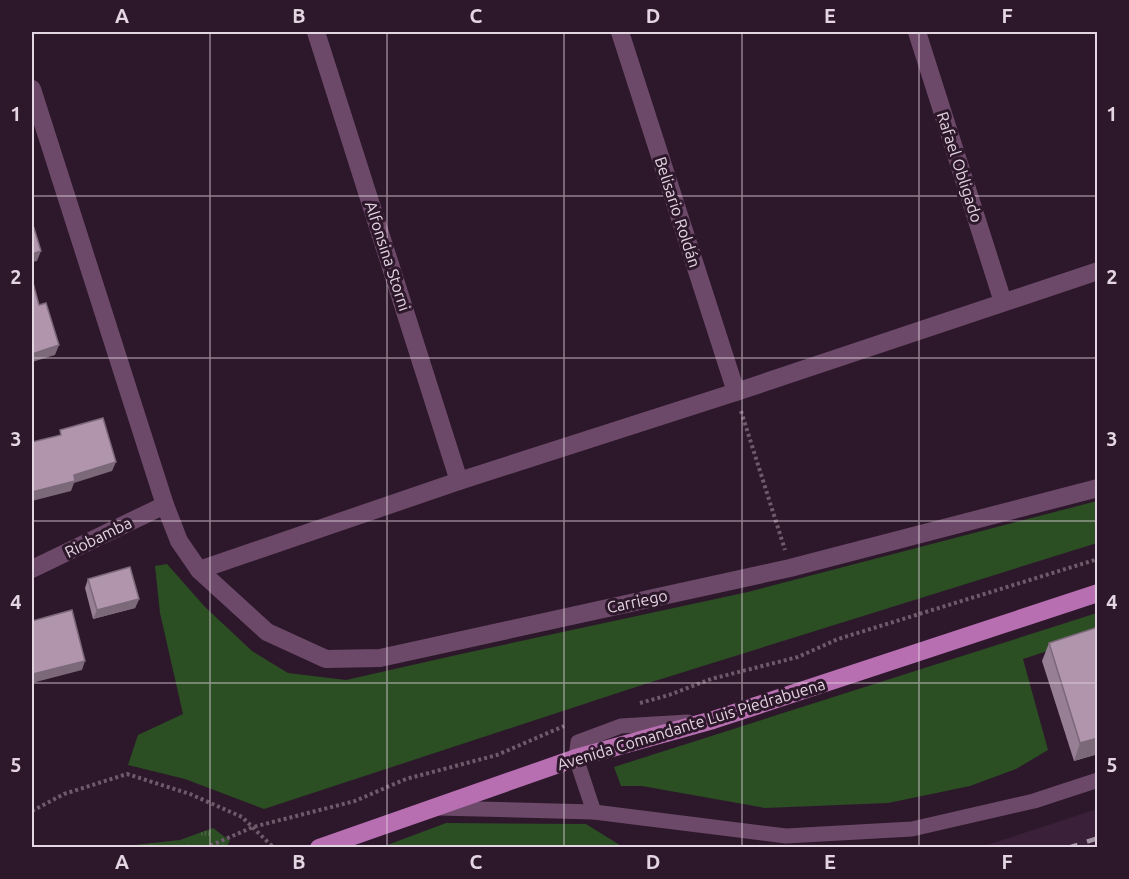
<svg xmlns="http://www.w3.org/2000/svg" width="1129" height="879" viewBox="0 0 1129 879" font-family="Ubuntu,sans-serif">
	<style>
		.built { fill: #3a2038 }
		.green { fill: #2b4e23 }
		.park { fill: url(#park-tufts) }
		.lines { fill: none; stroke-linecap: round; stroke-linejoin: round }
		.path { stroke: #6d5a6b; stroke-width: 4; stroke-dasharray: 3 3; stroke-linecap: butt }
		.lane { stroke: #6d4969; stroke-width: 15 }
		.street { stroke: #6d4969; stroke-width: 18 }
		.primary { stroke: #b86fb2; stroke-width: 18 }
		.rail { stroke: #a594a3; stroke-width: 4.5; stroke-dasharray: 10 10; stroke-linecap: butt }
		.wall { fill: #978095 }
		.shaded-wall { fill: #7b6879 }
		.building { fill: #b095ad; stroke: #7b6879; stroke-width: 1.5 }
		.grid { fill: none; stroke: #e4d5e2; stroke-width: 1.5; stroke-opacity: 0.55 }
		.labels { text-anchor: middle; stroke-width: 6; stroke-linejoin: round; paint-order: stroke }
		.street-label { font-size: 16px; fill: #e4d5e2; stroke: #2d182b }
		.neatline { fill: none; stroke: #e4d5e2; stroke-width: 2 }
		.grid-label { font-size: 20px; text-anchor: middle; font-weight: bold; fill: #e4d5e2 }
	</style>
	<defs>
		<pattern id="park-tufts" width="24" height="20" patternUnits="userSpaceOnUse" patternTransform="scale(1.5)"><rect width="24" height="20" fill="#2b4e23"/><path d="M3 7l-1-3M5 7V3M7 7l1-3M15 17l-1-3M17 17v-4M19 17l1-3" fill="none" stroke="#4a6743"/></pattern>
	</defs>
	<rect width="100%" height="100%" fill="#2d182b"/>
	<path class="built" d="M 1097,809 L 1097,847 L 981,847 Z"/>
	<g class="green">
		<path d="M 1097,501 L 1097,543 L 642,685 L 264,809 L 185,779 L 128,765 L 138,735 L 183,714 L 160,613 L 155,566 L 167,564 L 205,607 L 252,651 L 288,673 L 346,680 L 461,654 L 748,592 Z"/>
		<path d="M 1097,613 L 1097,635 L 1023,659 L 1048,750 L 1016,769 L 970,786 L 888,803 L 765,808 L 642,786 L 621,786 L 614,767 Z"/>
		<path d="M 446,823 L 586,824 L 623,847 L 382,847 Z"/>
	</g>
	<path class="park" d="M 213,828 L 230,841 L 226,847 L 116,847 L 180,840 Z"/>
	<g class="lines">
		<g class="path">
			<path d="M 741,411 L 785,550"/>
			<path d="M 640,703 L 669,695 L 711,679 L 798,657 L 838,639 L 1098,559"/>
			<path d="M 32,811 L 64,794 L 127,774 L 190,794 L 242,817 L 274,848"/>
			<path d="M 205,848 L 253,827 L 355,801 L 406,779 L 497,755 L 564,726"/>
		</g>
		<g class="lane">
			<path d="M 438,808 L 594,812 L 786,836 L 912,829 L 1034,801 L 1098,780"/>
			<path d="M 594,812 L 576,758 L 578,742 L 621,726 L 688,722"/>
		</g>
		<g class="street">
			<path d="M 316,32 L 459,481"/>
			<path d="M 620,32 L 736,392"/>
			<path d="M 917,32 L 1003,302"/>
			<path d="M 32,89 L 165,505 L 179,541 L 199,570 L 267,632 L 326,659 L 380,658 L 790,568 L 1098,488"/>
			<path d="M 32,569 L 165,505"/>
			<path d="M 199,570 L 459,481 L 736,392 L 1098,271"/>
		</g>
		<path class="primary" d="M 319,848 L 576,758 L 713,720 L 1098,593"/>
		<path class="rail" d="M 1068,848 L 1098,838"/>
	</g>
	<g class="wall">
		<path d="M 88,579 L 139,599 L 135,608 L 93,619 L 85,588 Z"/>
		<path d="M 1098,627 L 1098,754 L 1074,761 L 1042,661 L 1049,643 Z"/>
	</g>
	<g class="shaded-wall">
		<path d="M 41,251 L 37,261 L 32,262 L 32,254 Z"/>
		<path d="M 59,345 L 55,355 L 32,362 L 32,354 Z"/>
		<path d="M 116,462 L 112,471 L 74,483 L 71,491 L 32,501 L 32,492 L 74,475 Z"/>
		<path d="M 139,599 L 135,608 L 93,619 L 97,610 Z"/>
		<path d="M 85,661 L 82,670 L 32,683 L 33,674 Z"/>
		<path d="M 1098,738 L 1098,754 L 1074,761 L 1080,743 Z"/>
	</g>
	<g class="building">
		<path d="M 34,228 L 41,251 L 32,254 L 32,229 Z"/>
		<path d="M 32,279 L 39,305 L 46,303 L 59,345 L 32,354 Z"/>
		<path d="M 103,418 L 116,462 L 74,475 L 75,481 L 32,492 L 32,442 L 61,435 L 60,430 Z"/>
		<path d="M 130,567 L 139,599 L 97,610 L 88,579 Z"/>
		<path d="M 72,610 L 85,661 L 33,674 L 32,670 L 32,621 Z"/>
		<path d="M 1098,627 L 1098,738 L 1080,743 L 1049,643 Z"/>
	</g>
	<path class="grid" d="M 210,32 L 210,848M 387,32 L 387,848M 564,32 L 564,848M 742,32 L 742,848M 919,32 L 919,848M 32,196 L 1098,196M 32,358 L 1098,358M 32,521 L 1098,521M 32,683 L 1098,683"/>
	<g class="labels">
		<g class="street-label">
			<text transform="translate(960 167) rotate(72)" y="6">Rafael Obligado</text>
			<text transform="translate(678 212) rotate(72)" y="6">Belisario Roldán</text>
			<text transform="translate(388 256) rotate(72)" y="6">Alfonsina Storni</text>
			<text transform="translate(98 537) rotate(-26)" y="6">Riobamba</text>
			<text transform="translate(637 601) rotate(-12)" y="6">Carriego</text>
			<text transform="translate(691 724) rotate(-17)" y="6">Avenida Comandante Luis Piedrabuena</text>
		</g>
	</g>
	<rect width="1129" height="879" fill="none" stroke="#2d182b" stroke-width="66"/>
	<rect x="33" y="33" width="1063" height="813" class="neatline"/>
	<g class="grid-label">
		<text x="122" y="23">A</text>
		<text x="299" y="23">B</text>
		<text x="476" y="23">C</text>
		<text x="653" y="23">D</text>
		<text x="830" y="23">E</text>
		<text x="1007" y="23">F</text>
		<text x="16" y="121">1</text>
		<text x="1112" y="121">1</text>
		<text x="16" y="284">2</text>
		<text x="1112" y="284">2</text>
		<text x="16" y="446">3</text>
		<text x="1112" y="446">3</text>
		<text x="16" y="609">4</text>
		<text x="1112" y="609">4</text>
		<text x="16" y="772">5</text>
		<text x="1112" y="772">5</text>
		<text x="122" y="869">A</text>
		<text x="299" y="869">B</text>
		<text x="476" y="869">C</text>
		<text x="653" y="869">D</text>
		<text x="830" y="869">E</text>
		<text x="1007" y="869">F</text>
	</g>
</svg>
